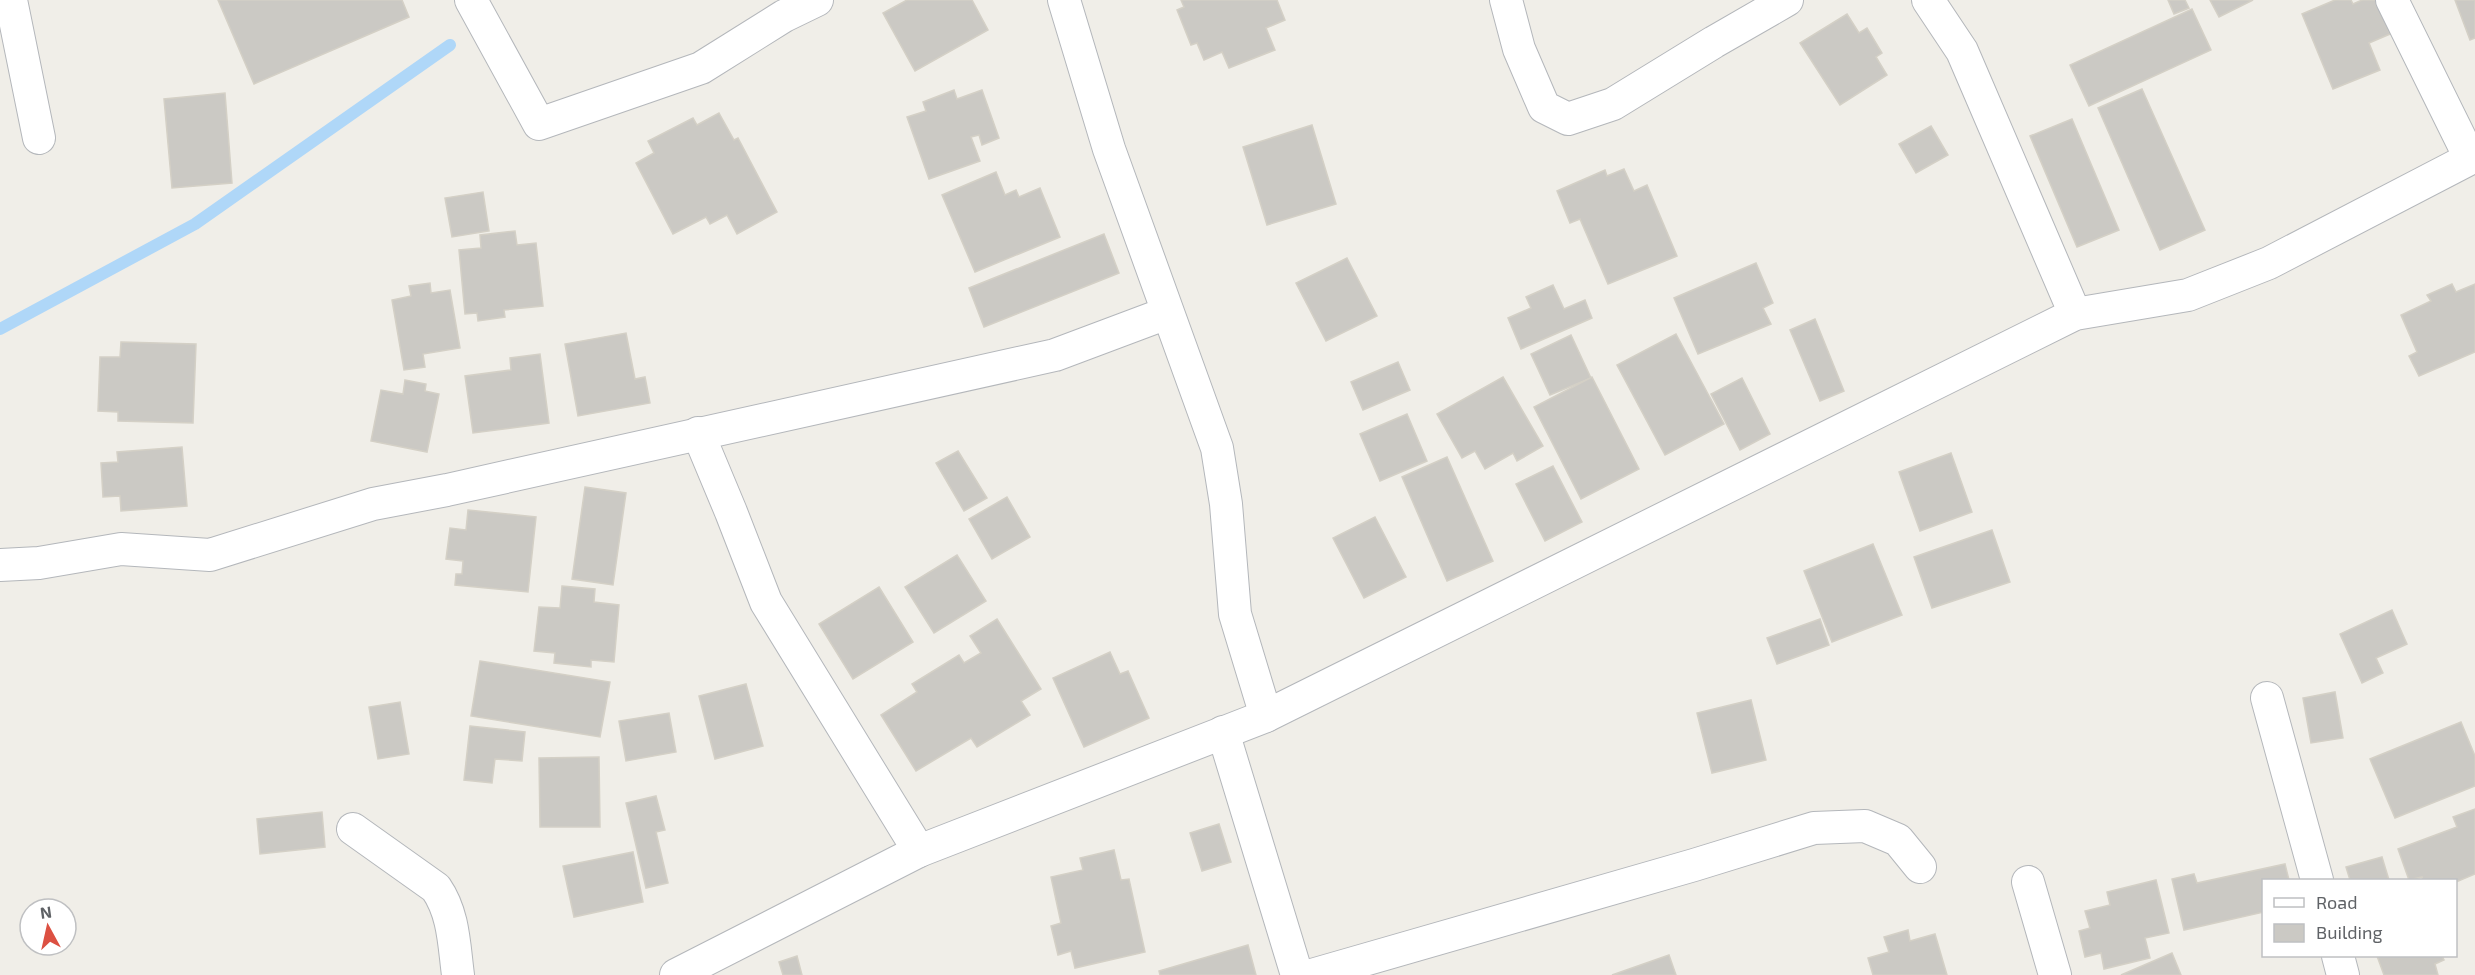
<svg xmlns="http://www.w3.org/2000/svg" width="2475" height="975" viewBox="0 0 2475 975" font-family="'Exo 2',sans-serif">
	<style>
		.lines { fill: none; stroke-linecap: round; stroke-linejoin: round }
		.stream { stroke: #afd7f8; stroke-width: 12 }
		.building { fill: #cbc9c4; stroke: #d4d0c6; stroke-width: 1.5 }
		.street-casing { stroke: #b4b7bb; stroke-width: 34 }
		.street { stroke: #fff; stroke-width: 32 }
	</style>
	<rect width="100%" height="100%" fill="#f0eee8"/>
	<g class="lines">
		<path class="stream" d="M 0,329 L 195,224 L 450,45"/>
	</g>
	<g class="building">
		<path d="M 218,0 L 402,0 L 409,17 L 254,84 Z"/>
		<path d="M 907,0 L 972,0 L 988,30 L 915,71 L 883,13 Z"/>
		<path d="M 1181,0 L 1277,0 L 1285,20 L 1266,28 L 1275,50 L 1229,68 L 1222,52 L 1204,60 L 1197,43 L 1191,45 L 1177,10 L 1184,7 Z"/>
		<path d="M 2168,0 L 2185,0 L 2189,8 L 2174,14 Z"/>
		<path d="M 2210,0 L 2253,0 L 2219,17 Z"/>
		<path d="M 2335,0 L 2351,0 L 2353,4 L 2362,0 L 2376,0 L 2390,34 L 2369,43 L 2380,70 L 2333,89 L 2302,14 Z"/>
		<path d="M 2455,0 L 2475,0 L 2475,38 L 2470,40 Z"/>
		<path d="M 2192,9 L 2211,50 L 2089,106 L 2070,65 Z"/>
		<path d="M 1847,14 L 1859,33 L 1867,28 L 1882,53 L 1876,57 L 1887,75 L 1840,105 L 1800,43 Z"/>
		<path d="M 2142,89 L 2205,230 L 2160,250 L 2098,108 Z"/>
		<path d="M 954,90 L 957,99 L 982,90 L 999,138 L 982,145 L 979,135 L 971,137 L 980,161 L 929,179 L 907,117 L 926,111 L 923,102 Z"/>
		<path d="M 225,93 L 232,183 L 172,188 L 164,99 Z"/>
		<path d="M 719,113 L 734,140 L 738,138 L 777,212 L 737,234 L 727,215 L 710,224 L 706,217 L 673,234 L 636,163 L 654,153 L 648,141 L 693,118 L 697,125 Z"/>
		<path d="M 2072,119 L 2119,230 L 2077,247 L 2030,136 Z"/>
		<path d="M 1312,125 L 1336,204 L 1267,225 L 1243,147 Z"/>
		<path d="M 1931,126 L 1948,155 L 1916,173 L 1899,144 Z"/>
		<path d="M 1624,169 L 1634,191 L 1647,185 L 1677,256 L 1608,284 L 1580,219 L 1570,223 L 1557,191 L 1605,170 L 1607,176 Z"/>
		<path d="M 996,172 L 1005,195 L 1016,190 L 1019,197 L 1040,188 L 1060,237 L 975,272 L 942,195 Z"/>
		<path d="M 483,192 L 489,231 L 452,237 L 445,198 Z"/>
		<path d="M 515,231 L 517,245 L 536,243 L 543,306 L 504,310 L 505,317 L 478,321 L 477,313 L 465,314 L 459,250 L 481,248 L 480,235 Z"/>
		<path d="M 1104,234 L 1119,273 L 984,327 L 969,288 Z"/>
		<path d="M 1347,258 L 1377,316 L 1326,341 L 1296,283 Z"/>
		<path d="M 1756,263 L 1773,303 L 1763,308 L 1771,324 L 1698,354 L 1674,298 Z"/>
		<path d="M 430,283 L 431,293 L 450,290 L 460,348 L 423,354 L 425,367 L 404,370 L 392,300 L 411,296 L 409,286 Z"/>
		<path d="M 2452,284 L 2456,292 L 2475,284 L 2475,352 L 2419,376 L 2409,356 L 2417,352 L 2401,315 L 2431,301 L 2427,295 Z"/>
		<path d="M 1553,285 L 1564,309 L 1585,300 L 1592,318 L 1521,349 L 1508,318 L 1531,308 L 1526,297 Z"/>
		<path d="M 1815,319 L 1844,391 L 1820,401 L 1790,330 Z"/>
		<path d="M 626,333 L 635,379 L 645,377 L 650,403 L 578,416 L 565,344 Z"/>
		<path d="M 1676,334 L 1724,424 L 1665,455 L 1617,365 Z"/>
		<path d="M 1571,335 L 1591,378 L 1550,395 L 1531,354 Z"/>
		<path d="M 121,342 L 196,344 L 193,423 L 118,421 L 118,412 L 98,411 L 100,357 L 120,357 Z"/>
		<path d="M 540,354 L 549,423 L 473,433 L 465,376 L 511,370 L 510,358 Z"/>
		<path d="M 1398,362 L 1410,390 L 1363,410 L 1351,382 Z"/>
		<path d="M 1503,377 L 1543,446 L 1517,461 L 1513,453 L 1485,469 L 1475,451 L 1462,458 L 1437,414 Z"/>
		<path d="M 1592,377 L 1639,469 L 1581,499 L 1534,407 Z"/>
		<path d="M 1742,378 L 1770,434 L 1740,450 L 1711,394 Z"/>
		<path d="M 405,380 L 426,384 L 425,391 L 439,394 L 427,452 L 371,441 L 381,390 L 403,394 Z"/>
		<path d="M 1407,414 L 1427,461 L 1380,481 L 1360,434 Z"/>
		<path d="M 182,447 L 187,506 L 121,511 L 120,496 L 103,497 L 101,463 L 118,462 L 117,452 Z"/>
		<path d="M 958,451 L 987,498 L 964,511 L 936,463 Z"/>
		<path d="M 1951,453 L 1972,512 L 1920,531 L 1899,472 Z"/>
		<path d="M 1447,457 L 1493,561 L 1447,581 L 1402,477 Z"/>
		<path d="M 1553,466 L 1582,522 L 1545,541 L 1516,484 Z"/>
		<path d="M 585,487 L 626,493 L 613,585 L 572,579 Z"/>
		<path d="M 1007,497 L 1030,537 L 992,559 L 969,519 Z"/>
		<path d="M 468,510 L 536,517 L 528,592 L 455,585 L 456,574 L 462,574 L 463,561 L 446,559 L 450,528 L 466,530 Z"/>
		<path d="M 1375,517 L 1406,577 L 1364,598 L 1333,538 Z"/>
		<path d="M 1992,530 L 2010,582 L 1932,608 L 1914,557 Z"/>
		<path d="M 1873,544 L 1902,615 L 1832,642 L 1804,571 Z"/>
		<path d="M 957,555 L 986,601 L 934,633 L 905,587 Z"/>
		<path d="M 562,586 L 595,589 L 594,602 L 619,605 L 614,662 L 591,660 L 591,667 L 554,663 L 555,653 L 534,651 L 539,607 L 560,608 Z"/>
		<path d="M 879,587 L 913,642 L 853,679 L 819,624 Z"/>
		<path d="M 2392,610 L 2407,644 L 2376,658 L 2383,673 L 2362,683 L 2340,634 Z"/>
		<path d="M 997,619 L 1041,689 L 1021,701 L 1030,715 L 977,747 L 971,738 L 916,771 L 881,715 L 917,692 L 912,684 L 959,655 L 964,663 L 981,653 L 970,636 Z"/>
		<path d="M 1820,619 L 1829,645 L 1777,664 L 1767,638 Z"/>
		<path d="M 1110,652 L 1120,674 L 1128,671 L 1149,718 L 1084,747 L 1053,678 Z"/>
		<path d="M 480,661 L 610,682 L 600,737 L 471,716 Z"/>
		<path d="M 746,684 L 763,746 L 715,759 L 699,696 Z"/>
		<path d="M 2335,692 L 2343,738 L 2311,743 L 2303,698 Z"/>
		<path d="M 1751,700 L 1766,760 L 1712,773 L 1697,713 Z"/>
		<path d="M 400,702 L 409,754 L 378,759 L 369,707 Z"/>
		<path d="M 669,713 L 676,752 L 626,761 L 619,721 Z"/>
		<path d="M 2461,722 L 2475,756 L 2475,786 L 2395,818 L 2370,759 Z"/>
		<path d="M 470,726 L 525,732 L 522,761 L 495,759 L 492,783 L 464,780 Z"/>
		<path d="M 599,757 L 600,827 L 540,827 L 539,758 Z"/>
		<path d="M 656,796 L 665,830 L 656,832 L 668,883 L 646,888 L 626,803 Z"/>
		<path d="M 2475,809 L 2475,874 L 2456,882 L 2423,880 L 2422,877 L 2409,880 L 2398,849 L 2457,827 L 2453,817 Z"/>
		<path d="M 322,812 L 325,847 L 260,854 L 257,819 Z"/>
		<path d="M 1219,824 L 1231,862 L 1202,871 L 1190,833 Z"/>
		<path d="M 1114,850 L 1121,880 L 1129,879 L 1145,952 L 1075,968 L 1071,951 L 1058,955 L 1051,926 L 1061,923 L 1051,877 L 1083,870 L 1080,858 Z"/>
		<path d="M 633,852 L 643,902 L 574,917 L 563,866 Z"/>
		<path d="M 2382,857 L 2389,880 L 2350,880 L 2346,867 Z"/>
		<path d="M 2285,864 L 2289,880 L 2264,880 L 2264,912 L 2184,930 L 2172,879 L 2194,874 L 2197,883 Z"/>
		<path d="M 2156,880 L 2169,933 L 2145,938 L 2150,958 L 2104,969 L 2101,953 L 2085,957 L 2079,931 L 2090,928 L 2085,911 L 2110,905 L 2107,892 Z"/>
		<path d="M 1908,930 L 1910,941 L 1935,934 L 1947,975 L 1873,975 L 1868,958 L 1889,952 L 1884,937 Z"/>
		<path d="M 1248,945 L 1256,975 L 1160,975 L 1159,971 Z"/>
		<path d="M 2172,953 L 2181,975 L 2121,975 Z"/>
		<path d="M 1669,955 L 1676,975 L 1612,975 Z"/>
		<path d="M 797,956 L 802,975 L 783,975 L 779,962 Z"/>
		<path d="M 2377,956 L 2442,956 L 2444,960 L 2435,964 L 2438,975 L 2384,975 Z"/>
	</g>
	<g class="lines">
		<g class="street-casing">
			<g id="street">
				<path d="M 11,0 L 39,138"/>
				<path d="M 471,0 L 539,124 L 701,68 L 784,16 L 817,0"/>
				<path d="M 1064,0 L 1109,149 L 1217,448 L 1226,504 L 1235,614 L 1266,716"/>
				<path d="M 1506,0 L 1519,49 L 1544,107 L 1568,119 L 1613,104 L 1714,42 L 1787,0"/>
				<path d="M 1928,0 L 1962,51 L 2075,314"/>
				<path d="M 2392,0 L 2470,158"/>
				<path d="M 698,433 L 731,512 L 766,602 L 919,851"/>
				<path d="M 0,565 L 39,563 L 121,549 L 210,555 L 373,504 L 447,490 L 1055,355 L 1167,313"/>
				<path d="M 2267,698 L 2317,880"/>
				<path d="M 1223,732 L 1297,975"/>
				<path d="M 353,829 L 436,888 C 454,914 454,945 458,975"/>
				<path d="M 2028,882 L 2055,975"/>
				<path d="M 2338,956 L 2343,975"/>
				<path d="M 676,975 L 919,851 L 1266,716 L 2075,314 L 2188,295 L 2269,263 L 2475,156"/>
				<path d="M 1312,975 L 1694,865 L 1814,828 L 1865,826 L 1898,840 L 1920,867"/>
			</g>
		</g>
		<use href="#street" class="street"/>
	</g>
	<rect x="2262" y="879" width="195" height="78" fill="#ffffff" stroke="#bfc0c2" stroke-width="1.5"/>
	<rect x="2274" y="898" width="30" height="9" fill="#ffffff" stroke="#bfc0c2" stroke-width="1.5"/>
	<text x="2316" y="909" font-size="18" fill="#5f6266">Road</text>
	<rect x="2274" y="924" width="30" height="18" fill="#cbc9c4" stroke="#bfc0c2" stroke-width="1.5"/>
	<text x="2316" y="939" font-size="18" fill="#5f6266">Building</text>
	<g transform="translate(48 927) rotate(352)"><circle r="28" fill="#ffffff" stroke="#bfc0c2" stroke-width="1.5"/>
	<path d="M0-4.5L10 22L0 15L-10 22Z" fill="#dc5042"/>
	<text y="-9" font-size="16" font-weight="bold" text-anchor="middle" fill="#5f6266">N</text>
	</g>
</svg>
